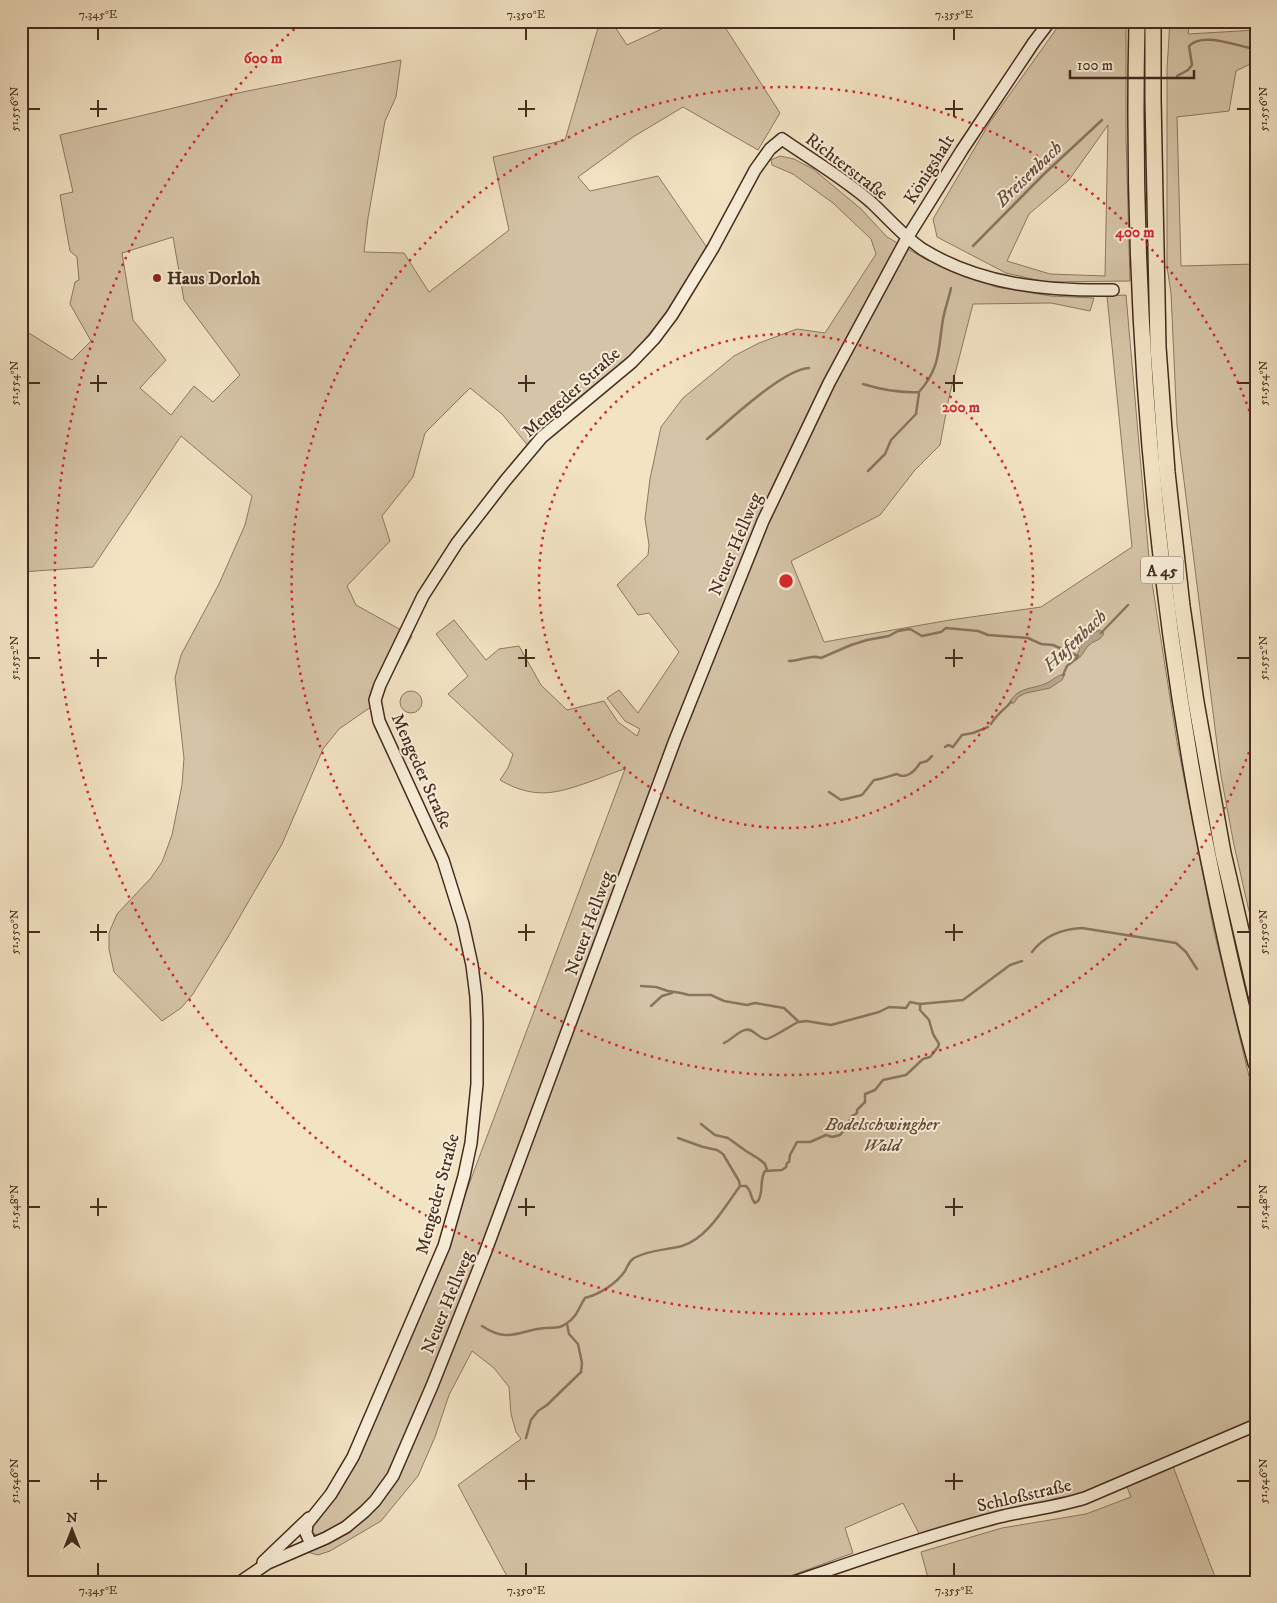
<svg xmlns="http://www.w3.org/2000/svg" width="1277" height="1603" viewBox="0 0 1277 1603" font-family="'IM FELL DW Pica',serif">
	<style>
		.green { fill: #d5c4a7; stroke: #8d7863; fill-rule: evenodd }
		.water { fill: #b7a48b; stroke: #897460 }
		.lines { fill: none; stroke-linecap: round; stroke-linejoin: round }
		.stream { stroke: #897460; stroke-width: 2.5 }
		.secondary-casing { stroke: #452b1f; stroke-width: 14 }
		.highway-casing { stroke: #452b1f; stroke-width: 18 }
		.secondary { stroke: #f7edd8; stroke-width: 11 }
		.highway { stroke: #f2e3c3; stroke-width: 15 }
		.ticks { fill: none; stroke: #452b1f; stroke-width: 2 }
		.ring { fill: none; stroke: #d62828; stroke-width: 2.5; stroke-dasharray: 2.5 5 }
		.poi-dot { fill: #8f2418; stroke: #f7edd8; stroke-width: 2 }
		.labels { text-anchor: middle; stroke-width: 4; stroke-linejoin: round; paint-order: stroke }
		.shield { fill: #f7edd8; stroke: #7a6556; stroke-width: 1 }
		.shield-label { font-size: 16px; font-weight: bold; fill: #452b1f }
		.street-label { font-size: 18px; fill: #452b1f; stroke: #f7edd8 }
		.poi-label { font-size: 18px; font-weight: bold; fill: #452b1f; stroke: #f7edd8; text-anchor: start }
		.park-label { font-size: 18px; font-style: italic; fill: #624a3a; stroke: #f7edd8 }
		.water-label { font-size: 19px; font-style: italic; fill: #674f3f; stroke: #f7edd8 }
		.centre { fill: #d62828; stroke: #f7edd8; stroke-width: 2.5 }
		.ring-label { font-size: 15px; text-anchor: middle; font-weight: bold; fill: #d62828; stroke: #f7edd8; stroke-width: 4; stroke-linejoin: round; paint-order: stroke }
		.neatline { fill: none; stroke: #452b1f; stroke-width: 2 }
		.ticks-label { font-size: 12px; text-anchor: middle; fill: #452b1f }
	</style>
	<rect width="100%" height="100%" fill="#f2e3c3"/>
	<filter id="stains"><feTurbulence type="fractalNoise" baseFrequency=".004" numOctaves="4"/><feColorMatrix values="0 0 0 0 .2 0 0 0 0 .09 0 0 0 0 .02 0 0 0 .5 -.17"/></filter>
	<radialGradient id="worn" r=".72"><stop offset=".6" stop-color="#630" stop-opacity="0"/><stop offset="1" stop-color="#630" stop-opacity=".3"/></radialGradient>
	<g class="green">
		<path d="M 600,21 L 611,21 L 627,45 L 679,21 L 721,21 L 780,113 L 758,150 L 683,107 L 633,137 L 578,177 L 590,191 L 658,176 L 708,249 L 667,312 L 635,351 L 534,453 L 502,414 L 470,388 L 425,433 L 413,477 L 382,516 L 390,541 L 347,586 L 356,605 L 412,636 L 388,680 L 381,700 L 339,729 L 323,749 L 282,844 L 228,937 L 193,994 L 181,1008 L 162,1021 L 114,972 L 109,949 L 109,933 L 117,914 L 151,878 L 162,862 L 172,835 L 182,785 L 184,758 L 175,678 L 181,655 L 219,584 L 245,525 L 252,496 L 181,436 L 93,567 L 21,572 L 21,328 L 72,360 L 91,341 L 70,304 L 75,282 L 79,280 L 77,257 L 70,251 L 60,195 L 73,192 L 60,135 L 228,95 L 401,60 L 396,97 L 385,121 L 368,218 L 364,252 L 404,253 L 429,292 L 509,230 L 493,157 L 565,140 ZM 173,237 L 184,300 L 240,375 L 213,402 L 194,386 L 171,415 L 140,388 L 166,360 L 133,320 L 122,253 Z"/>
		<path d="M 1062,21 L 1126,21 L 1126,137 L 1130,281 L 1046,282 L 1006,273 L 937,237 L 933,219 L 990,122 ZM 1108,125 L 1105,276 L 1050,274 L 1007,261 L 1029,214 L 1069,180 Z"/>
		<path d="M 1170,21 L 1190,21 L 1188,34 L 1256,30 L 1256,61 L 1236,71 L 1229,111 L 1177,117 L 1181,266 L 1256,264 L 1256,942 L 1234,845 L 1221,776 L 1177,425 L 1171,293 L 1167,267 L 1167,69 Z"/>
		<path d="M 780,156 L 794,159 L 813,169 L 861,209 L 887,237 L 927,260 L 996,287 L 1051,296 L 1094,298 L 1090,311 L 1051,303 L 973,304 L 949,397 L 940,445 L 915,470 L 880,515 L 791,561 L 824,642 L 950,620 L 1041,607 L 1132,547 L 1107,296 L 1126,295 L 1150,570 L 1177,742 L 1214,931 L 1256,1105 L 1256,1425 L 1171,1461 L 1217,1582 L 929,1582 L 921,1552 L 1002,1528 L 1086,1514 L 1131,1497 L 1125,1482 L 922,1539 L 903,1503 L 845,1528 L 853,1553 L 774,1582 L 510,1582 L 458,1485 L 521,1439 L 516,1432 L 511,1414 L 509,1387 L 494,1368 L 472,1351 L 449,1395 L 435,1437 L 418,1476 L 381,1521 L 330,1551 L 318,1555 L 307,1552 L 319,1536 L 310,1532 L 310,1528 L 335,1496 L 459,1211 L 625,769 C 617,771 608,775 600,778 C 561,792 538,802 500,780 L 508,768 L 513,754 L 448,694 L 468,676 L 436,634 L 454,620 L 486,660 L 499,649 L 519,646 L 541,685 L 567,710 L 604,701 L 618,722 L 637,736 L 640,729 L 625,721 L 607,698 L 619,690 L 638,713 L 679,652 L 649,613 L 638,615 L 617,585 L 648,555 L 649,545 L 645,519 L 650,479 L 661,427 L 683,398 L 734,356 L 759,343 L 797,329 L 825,333 L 876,254 L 871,239 L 833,203 L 793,174 L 772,165 L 771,160 Z"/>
		<circle cx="411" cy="702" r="11"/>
	</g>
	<g class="water">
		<path d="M 1100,630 L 1104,633 C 1101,641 1094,640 1089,645 C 1084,650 1082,657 1076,660 L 1075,658 L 1080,649 L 1075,644 L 1075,642 L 1083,640 L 1090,634 Z"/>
		<path d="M 1065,674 L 1062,680 L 1050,688 L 1026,693 L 1018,697 L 1014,703 L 1009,703 C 1019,686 1031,690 1047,683 C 1053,680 1057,675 1065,674 Z"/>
	</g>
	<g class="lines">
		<g class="stream">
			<path d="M 1177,76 L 1188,70 L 1192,65 L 1189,46 C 1203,31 1238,47 1256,49"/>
			<path d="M 973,246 L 1044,174 L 1102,120"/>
			<path d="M 863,384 C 882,390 899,393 919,392 C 941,367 938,349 943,319 C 945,308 949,298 951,288"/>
			<path d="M 707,439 C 728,422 783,369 809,368"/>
			<path d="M 868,471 L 885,454 L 891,440 L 916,414 L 919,393"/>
			<path d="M 1101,633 L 1128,605"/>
			<path d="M 789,661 C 801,661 810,654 821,658 L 851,645 L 867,640 L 889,636 L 898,631 L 910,629 L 922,636 L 941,632 L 946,628 L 978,631 L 988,635 L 1028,638 L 1041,644 L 1053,645 L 1078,656"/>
			<path d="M 1063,675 L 1067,666 L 1077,658"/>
			<path d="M 991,724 C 996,715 1004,710 1011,702"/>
			<path d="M 945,747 L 948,745 L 953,747 L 962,735 L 973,733 L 988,727"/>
			<path d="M 829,792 L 841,800 L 862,795 L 874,780 C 883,779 889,776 897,774 C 906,780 915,771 920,763 L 927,761 L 932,756"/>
			<path d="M 1032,952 C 1044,936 1063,929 1082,928 L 1176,943 L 1186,952 L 1197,969"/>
			<path d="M 641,986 L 656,987 L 668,991 L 681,993 L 689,995 L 711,995 L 724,1001 L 747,1005 L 755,1003 L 784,1008 L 799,1022 L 806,1021 L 831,1025 L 879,1012 L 889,1007 L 906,1008 L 910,1002 L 920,1004 L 963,1000 L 1010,965 L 1022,961"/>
			<path d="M 651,1006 L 662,996 L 672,993"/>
			<path d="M 724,1043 C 731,1040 739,1031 745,1030 C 753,1027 758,1039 766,1039 C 769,1040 792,1025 798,1022"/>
			<path d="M 701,1124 L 715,1135 L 728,1138 L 746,1151 L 759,1159 L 765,1164 L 767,1170"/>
			<path d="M 678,1138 L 703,1147 L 717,1150 L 723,1154 L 739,1181 L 740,1186"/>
			<path d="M 482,1326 C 509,1344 519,1330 545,1328 C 554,1327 560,1329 567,1323 C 577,1317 579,1307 585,1298 C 600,1294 616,1284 625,1271 C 628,1266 628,1262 634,1258 C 648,1250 666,1250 682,1246 C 708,1238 725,1206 740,1186 L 746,1186 C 752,1191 750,1198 755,1203 L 758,1201 C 764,1192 759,1180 765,1171 L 782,1170 L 786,1167 L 787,1163 L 789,1162 L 790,1155 L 797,1142 L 810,1142 L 826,1135 L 832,1137 L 840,1135 L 848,1125 L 851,1117 L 857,1113 L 857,1110 L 865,1102 L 865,1094 L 875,1090 L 883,1080 L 906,1075 L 923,1059 L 930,1057 L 938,1047 L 939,1044 L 933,1034 L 929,1020 L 920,1010 L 920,1004"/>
			<path d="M 526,1438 L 531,1420 L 538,1411 L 547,1405 L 581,1372 L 582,1363 L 578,1344 L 569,1334 L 567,1324"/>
		</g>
		<g class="secondary-casing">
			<g id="secondary">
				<path d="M 311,1544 L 306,1533 L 307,1524 L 331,1494 L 353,1457 L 444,1246 L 464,1176 L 471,1143 L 477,1084 L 477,1021 L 476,997 L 472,965 L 463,924 L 443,860 L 379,721 L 375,700 L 380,685 L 423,596 L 457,543 L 505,481 L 542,437 L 632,362 L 654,339 L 672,315 L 713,248 L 755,170 L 770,149 L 782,139 C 812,160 845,179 872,203 C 889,219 903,236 922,249 C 980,285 1047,291 1113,290"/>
				<path d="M 263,1562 L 309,1518"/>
				<path d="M 240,1582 L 268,1563 L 326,1538 L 346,1527 L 364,1512 L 375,1501 L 393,1476 L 432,1386 L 485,1253 L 675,740 L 763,521 L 829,383 L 907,238 L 962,150 L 1034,42 L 1050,21"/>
				<path d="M 794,1582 C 862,1559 929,1535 999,1517 C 1028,1510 1057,1507 1085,1498 L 1256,1425"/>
			</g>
		</g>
		<g class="highway-casing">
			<g id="highway">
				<path d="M 1137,21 C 1131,290 1151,556 1201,821 C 1217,902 1234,984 1256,1063"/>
				<path d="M 1153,21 L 1153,99 L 1158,347 L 1167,472 L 1182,606 L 1196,702 L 1223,853 L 1256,995"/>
			</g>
		</g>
		<use href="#secondary" class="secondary"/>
		<use href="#highway" class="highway"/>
	</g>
	<path class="ticks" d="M 98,28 L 98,40M 526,28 L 526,40M 954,28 L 954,40M 98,100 L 98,117M 526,100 L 526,117M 954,100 L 954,117M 28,109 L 40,109M 90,109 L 107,109M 518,109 L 535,109M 945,109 L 963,109M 1237,109 L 1250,109M 98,375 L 98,392M 526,375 L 526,392M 954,375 L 954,392M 28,383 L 40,383M 90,383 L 107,383M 518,383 L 535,383M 945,383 L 963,383M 1237,383 L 1250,383M 98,649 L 98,667M 526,649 L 526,667M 954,649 L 954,667M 28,658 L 40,658M 90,658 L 107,658M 518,658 L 535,658M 945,658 L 963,658M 1237,658 L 1250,658M 98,924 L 98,941M 526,924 L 526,941M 954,924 L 954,941M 28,932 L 40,932M 90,932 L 107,932M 518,932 L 535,932M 945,932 L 963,932M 1237,932 L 1250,932M 98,1198 L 98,1216M 526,1198 L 526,1216M 954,1198 L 954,1216M 28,1207 L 40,1207M 90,1207 L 107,1207M 518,1207 L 535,1207M 945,1207 L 963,1207M 1237,1207 L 1250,1207M 98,1473 L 98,1490M 526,1473 L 526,1490M 954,1473 L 954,1490M 28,1481 L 40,1481M 90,1481 L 107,1481M 518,1481 L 535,1481M 945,1481 L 963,1481M 1237,1481 L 1250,1481M 98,1563 L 98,1576M 526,1563 L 526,1576M 954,1563 L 954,1576"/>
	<g class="ring">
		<circle cx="786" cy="581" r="247"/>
		<path d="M1254 738A494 494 0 1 1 1254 424"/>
		<path d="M1252 1156A740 740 0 0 1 301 23"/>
	</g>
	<circle class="poi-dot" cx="157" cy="278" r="5"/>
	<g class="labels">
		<rect class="shield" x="1141" y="556.5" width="42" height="27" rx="4"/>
		<g class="shield-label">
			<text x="1162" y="576">A 45</text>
		</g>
		<g class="street-label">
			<text transform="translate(847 166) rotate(37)" y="6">Richterstraße</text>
			<text transform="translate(929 169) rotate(-58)" y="6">Königshalt</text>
			<text transform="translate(571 392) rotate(-42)" y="6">Mengeder Straße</text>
			<text transform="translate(735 544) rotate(-67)" y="6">Neuer Hellweg</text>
			<text transform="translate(422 771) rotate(66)" y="6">Mengeder Straße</text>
			<text transform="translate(589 923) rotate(-70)" y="6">Neuer Hellweg</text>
			<text transform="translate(437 1194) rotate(-75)" y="6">Mengeder Straße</text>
			<text transform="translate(447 1302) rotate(-68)" y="6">Neuer Hellweg</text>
			<text transform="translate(1024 1495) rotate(-13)" y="6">Schloßstraße</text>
		</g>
		<g class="poi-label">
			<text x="167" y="284">Haus Dorloh</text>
		</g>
		<g class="park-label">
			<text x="882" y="1130">Bodelschwingher<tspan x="882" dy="21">Wald</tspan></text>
		</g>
		<g class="water-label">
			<text transform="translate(1028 173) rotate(-44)" y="7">Breisenbach</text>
			<text transform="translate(1074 640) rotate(-44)" y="7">Hufenbach</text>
		</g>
	</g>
	<circle cx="786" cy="581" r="8" class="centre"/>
	<g class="ring-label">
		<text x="263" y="63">600 m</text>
		<text x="1135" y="237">400 m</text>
		<text x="961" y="412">200 m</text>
	</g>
	<rect width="1277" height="1603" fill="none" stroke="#f2e3c3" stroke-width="55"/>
	<g transform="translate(72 1530)" stroke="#f7edd8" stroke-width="4" paint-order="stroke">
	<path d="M0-4L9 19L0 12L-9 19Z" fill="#452b1f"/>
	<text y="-8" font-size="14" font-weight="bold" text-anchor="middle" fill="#452b1f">N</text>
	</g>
	<path d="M1070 70v8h124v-8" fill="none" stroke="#452b1f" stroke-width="2.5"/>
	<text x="1077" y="70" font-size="15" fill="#452b1f" stroke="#f7edd8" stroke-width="4" paint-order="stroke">100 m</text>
	<rect x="28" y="28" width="1222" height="1548" class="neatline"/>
	<g class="ticks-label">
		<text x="98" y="18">7.345°E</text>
		<text x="526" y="18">7.350°E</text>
		<text x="954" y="18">7.355°E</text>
		<text transform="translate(14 109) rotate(-90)" y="4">51.556°N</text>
		<text transform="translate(1263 109) rotate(-90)" y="4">51.556°N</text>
		<text transform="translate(14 383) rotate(-90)" y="4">51.554°N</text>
		<text transform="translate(1263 383) rotate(-90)" y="4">51.554°N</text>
		<text transform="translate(14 658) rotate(-90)" y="4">51.552°N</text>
		<text transform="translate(1263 658) rotate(-90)" y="4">51.552°N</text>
		<text transform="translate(14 932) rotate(-90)" y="4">51.550°N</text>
		<text transform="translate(1263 932) rotate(-90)" y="4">51.550°N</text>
		<text transform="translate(14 1207) rotate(-90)" y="4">51.548°N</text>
		<text transform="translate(1263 1207) rotate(-90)" y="4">51.548°N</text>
		<text transform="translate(14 1481) rotate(-90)" y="4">51.546°N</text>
		<text transform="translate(1263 1481) rotate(-90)" y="4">51.546°N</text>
		<text x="98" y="1594">7.345°E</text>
		<text x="526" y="1594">7.350°E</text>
		<text x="954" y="1594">7.355°E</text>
	</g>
	<rect width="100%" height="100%" filter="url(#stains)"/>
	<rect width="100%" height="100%" fill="url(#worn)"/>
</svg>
